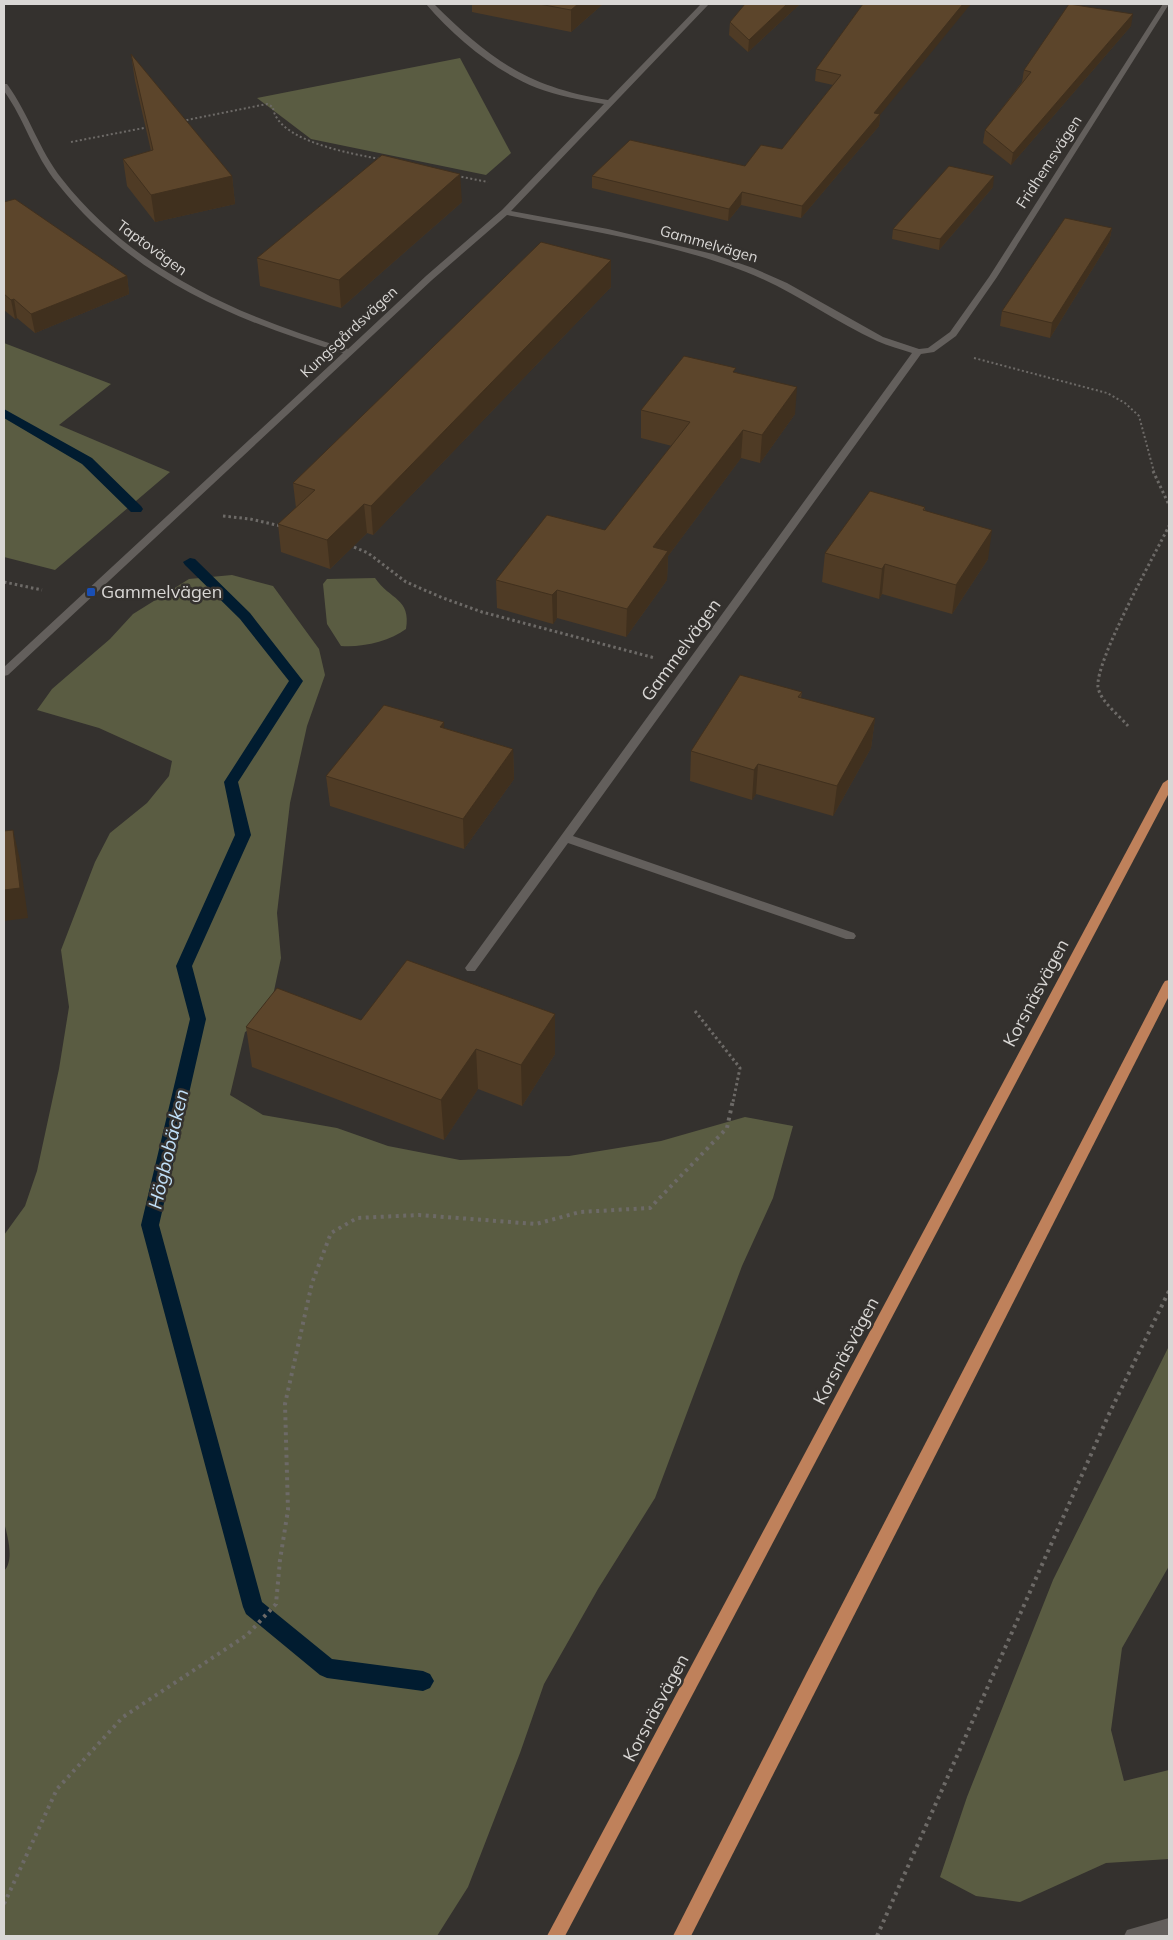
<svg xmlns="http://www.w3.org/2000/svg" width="1173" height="1940" viewBox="0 0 1173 1940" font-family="Mulish,sans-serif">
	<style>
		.green { fill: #5a5c42 }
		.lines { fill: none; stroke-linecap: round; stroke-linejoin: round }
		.stream { fill: #011c30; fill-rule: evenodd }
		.path-far2 { stroke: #6d6a67; stroke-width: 2; stroke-dasharray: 2 2.5; stroke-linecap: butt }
		.path-far1 { stroke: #6d6a67; stroke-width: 3; stroke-dasharray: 2.5 3; stroke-linecap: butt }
		.path { stroke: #6d6a67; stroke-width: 4; stroke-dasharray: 3 4.5; stroke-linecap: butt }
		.minor { fill: #635f5c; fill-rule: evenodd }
		.major { fill: #bf815b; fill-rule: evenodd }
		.wall { fill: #4f3b25 }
		.shaded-wall { fill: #40301e }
		.building { fill: #5c452b; stroke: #40301e }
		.transit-dot { fill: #1a4fb4; stroke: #34312e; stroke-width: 2 }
		.labels { text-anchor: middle; stroke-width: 5; stroke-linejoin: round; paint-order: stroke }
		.far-street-label { font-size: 15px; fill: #d9d7d5; stroke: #34312e }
		.poi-label { font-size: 18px; fill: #d9d7d5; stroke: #34312e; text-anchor: start }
		.street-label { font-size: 18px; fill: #d9d7d5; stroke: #34312e }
		.water-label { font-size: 19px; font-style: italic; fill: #c0e0f9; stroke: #34312e }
	</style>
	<rect width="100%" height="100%" fill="#34312e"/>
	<g class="green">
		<path d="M 460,58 L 511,153 L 486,175 L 311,139 L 257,98 Z"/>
		<path d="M 4,343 L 111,384 L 59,425 L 170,472 L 55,570 L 4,557 Z"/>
		<path d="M 232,575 L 273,586 L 319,649 L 325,675 L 307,726 L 290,803 L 277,913 L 281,958 L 268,1019 L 245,1032 L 230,1095 L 263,1115 L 337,1128 L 388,1146 L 460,1160 L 569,1156 L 661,1141 L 745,1117 L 793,1126 L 773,1198 L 742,1266 L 655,1498 L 598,1589 L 544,1684 L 520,1753 L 468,1887 L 437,1936 L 4,1936 L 4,1571 C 15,1560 7,1535 4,1522 L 4,1235 L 25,1206 L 37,1171 L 59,1069 L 69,1007 L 61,950 L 95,862 L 110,833 L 147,803 L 169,776 L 172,761 L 99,728 L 37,710 L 52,689 L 110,639 L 133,614 L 189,579 Z"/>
		<path d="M 375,578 C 390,600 411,598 406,629 C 390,641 361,648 341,646 L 327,624 L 323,584 L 327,579 Z"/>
		<path d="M 1169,1346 L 1169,1566 L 1122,1648 L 1111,1730 L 1124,1781 L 1169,1770 L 1169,1859 L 1106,1863 L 1020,1902 L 976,1896 L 940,1877 L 967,1797 L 1053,1580 Z"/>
	</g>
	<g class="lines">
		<g class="stream">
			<path d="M 4,409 L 92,458 L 141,506 L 143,509 L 141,512 L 131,512 L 82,464 L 4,418 Z"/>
			<path d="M 190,558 L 195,559 L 250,613 L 303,681 L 238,782 L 251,835 L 192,966 L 206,1019 L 159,1225 L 262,1602 L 332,1659 L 423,1671 L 430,1674 L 434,1681 L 430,1688 L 423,1691 L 327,1678 L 320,1675 L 246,1614 L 243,1607 L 141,1225 L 190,1019 L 176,966 L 235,835 L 224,782 L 289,681 L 240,619 L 185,565 L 183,562 Z"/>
		</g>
		<g class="path-far2">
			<path d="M 182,121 L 267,104 L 273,107 C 276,141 353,154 380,159"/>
			<path d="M 71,142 L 149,127"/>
			<path d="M 457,176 L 488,182"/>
			<path d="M 974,358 L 1107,393 L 1125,403 L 1139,416 L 1154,472"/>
		</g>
		<g class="path-far1">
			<path d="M 1153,471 L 1169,505"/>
			<path d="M 223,516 L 250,519 L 281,526"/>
			<path d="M 349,545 L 368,553 L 406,582 L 443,598 L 482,612 L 655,658"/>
			<path d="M 4,582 L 42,590"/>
			<path d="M 1128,726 C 1119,715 1100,701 1098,687 C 1095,661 1155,554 1169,526"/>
			<path d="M 695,1011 L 740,1068 L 733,1102"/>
		</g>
		<g class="path">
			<path d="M 4,1904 L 57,1789 L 123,1717 L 247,1635 L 276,1604 L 280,1560 L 288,1510 L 285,1404 L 312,1283 L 331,1233 L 357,1218 L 419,1215 L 536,1224 L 580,1212 L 650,1208 L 727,1128 L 733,1100"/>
			<path d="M 877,1936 L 1109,1414 L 1169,1291"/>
		</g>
		<g class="minor">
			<path d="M 426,4 L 434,4 C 491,60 527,87 608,100 L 701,4 L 709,4 L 511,211 L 608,229 L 713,254 L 753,268 L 787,283 L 883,337 L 919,349 L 928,348 L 950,332 L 989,277 L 1163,4 L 1169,4 L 997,277 L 956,336 L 934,352 L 921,354 L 573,836 L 854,933 L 856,936 L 854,939 L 846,939 L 568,843 L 475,971 L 467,971 L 465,968 L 912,353 C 901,349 888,346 877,341 C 832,320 792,290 746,272 C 671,243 586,230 507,215 L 432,280 L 8,675 L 4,676 L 4,667 L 343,353 C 231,319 131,277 57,183 C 34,155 25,120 4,91 L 4,84 L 7,84 C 29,114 39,150 62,179 C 134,271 239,316 348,349 L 426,276 L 502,210 L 604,104 C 581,100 558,96 537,88 C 495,71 455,38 426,4 Z"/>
			<path d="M 1169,1918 L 1169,1936 L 1124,1936 L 1127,1930 Z"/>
		</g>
		<g class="major">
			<path d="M 1169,779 L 1169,793 L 565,1936 L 547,1936 L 1163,783 Z"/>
			<path d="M 1169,980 L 1169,996 L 691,1936 L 673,1936 L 806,1674 L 1163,984 L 1165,981 Z"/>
		</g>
	</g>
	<g class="wall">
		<path d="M 472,4 L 603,4 L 571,32 L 472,12 Z"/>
		<path d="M 800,4 L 748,52 L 729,35 L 730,22 Z"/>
		<path d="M 863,4 L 880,115 L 879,126 L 801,218 L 741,205 L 728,221 L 592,188 L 592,176 L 745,166 L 782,149 L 833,85 L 815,81 L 816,69 Z"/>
		<path d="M 1131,26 L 1011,165 L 983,143 L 985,130 L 1022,82 L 1024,70 Z"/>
		<path d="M 131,54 L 232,176 L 235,204 L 155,222 L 127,186 L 123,159 L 151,151 L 135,81 Z"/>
		<path d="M 993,187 L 939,250 L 892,239 L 893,229 Z"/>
		<path d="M 4,202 L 127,276 L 129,294 L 35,333 L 17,318 L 15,319 L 4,310 Z"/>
		<path d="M 462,202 L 341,308 L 260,286 L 257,258 Z"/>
		<path d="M 1112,228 L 1109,242 L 1050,338 L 1000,326 L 1002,311 Z"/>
		<path d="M 611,260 L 611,287 L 373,535 L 367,533 L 330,569 L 281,552 L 278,524 L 296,508 L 293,483 Z"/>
		<path d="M 736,372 L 795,414 L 760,463 L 741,458 L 668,556 L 667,580 L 626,637 L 557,618 L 553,624 L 497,608 L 496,580 L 605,530 L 672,446 L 641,438 L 641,410 Z"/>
		<path d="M 925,507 L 925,511 L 988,559 L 952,614 L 882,594 L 879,599 L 822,582 L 825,553 Z"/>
		<path d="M 802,692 L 801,698 L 875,718 L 871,748 L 833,816 L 756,794 L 752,800 L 690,781 L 691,751 Z"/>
		<path d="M 444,728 L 513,749 L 514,779 L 464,849 L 330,806 L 326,776 Z"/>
		<path d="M 555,1014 L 555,1054 L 522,1106 L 478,1089 L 444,1140 L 252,1067 L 246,1027 L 361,1020 Z"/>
	</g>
	<g class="shaded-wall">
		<path d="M 578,4 L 603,4 L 571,32 L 571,10 Z"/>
		<path d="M 787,4 L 800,4 L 748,52 L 749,40 Z"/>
		<path d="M 963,4 L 971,4 L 880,115 L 879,126 L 801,218 L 802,206 L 874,113 Z"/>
		<path d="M 1133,14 L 1131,26 L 1011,165 L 1013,153 Z"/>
		<path d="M 460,174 L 462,202 L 341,308 L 339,280 Z"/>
		<path d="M 232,176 L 235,204 L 155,222 L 151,195 Z"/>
		<path d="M 994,176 L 993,187 L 939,250 L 940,239 Z"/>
		<path d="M 742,192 L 741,205 L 728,221 L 729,209 Z"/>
		<path d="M 1112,228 L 1109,242 L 1050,338 L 1052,323 Z"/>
		<path d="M 611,260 L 611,287 L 373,535 L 371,506 Z"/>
		<path d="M 127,276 L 129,294 L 35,333 L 31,314 Z"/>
		<path d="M 14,299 L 17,318 L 15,319 L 11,300 Z"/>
		<path d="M 797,387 L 795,414 L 760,463 L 762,435 Z"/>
		<path d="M 743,430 L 741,458 L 668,556 L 667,580 L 626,637 L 627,609 L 653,547 Z"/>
		<path d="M 364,504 L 367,533 L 330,569 L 327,540 Z"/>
		<path d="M 992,530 L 988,559 L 952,614 L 956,585 Z"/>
		<path d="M 885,564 L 882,594 L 879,599 L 882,569 Z"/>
		<path d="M 557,590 L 557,618 L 553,624 L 552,595 Z"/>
		<path d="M 875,718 L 871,748 L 833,816 L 837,786 Z"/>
		<path d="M 444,722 L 445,752 L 440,727 Z"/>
		<path d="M 513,749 L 514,779 L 464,849 L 463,819 Z"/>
		<path d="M 758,764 L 756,794 L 752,800 L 754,770 Z"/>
		<path d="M 13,830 L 20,860 L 28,918 L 4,921 L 4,890 Z"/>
		<path d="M 555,1014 L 555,1054 L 522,1106 L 521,1065 Z"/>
		<path d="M 476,1049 L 478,1089 L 444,1140 L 441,1100 Z"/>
	</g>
	<g class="building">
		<path d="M 539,4 L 578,4 L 571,10 Z"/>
		<path d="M 745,4 L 787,4 L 749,40 L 730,22 Z"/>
		<path d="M 863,4 L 963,4 L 874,113 L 880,114 L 802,206 L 742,192 L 729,209 L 592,176 L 630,140 L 745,166 L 761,145 L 782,149 L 841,75 L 816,69 Z"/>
		<path d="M 1069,4 L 1133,14 L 1013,153 L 985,130 L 1031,72 L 1024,70 Z"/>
		<path d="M 131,54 L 232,176 L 151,195 L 123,159 L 153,150 Z"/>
		<path d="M 382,155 L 460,174 L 339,280 L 257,258 Z"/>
		<path d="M 949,166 L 994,176 L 940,239 L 893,229 Z"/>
		<path d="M 15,199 L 127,276 L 31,314 L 14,299 L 11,300 L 4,294 L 4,202 Z"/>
		<path d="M 1065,218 L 1112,228 L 1052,323 L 1002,311 Z"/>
		<path d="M 541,242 L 611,260 L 371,506 L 364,504 L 327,540 L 278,524 L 315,490 L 293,483 Z"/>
		<path d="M 684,356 L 736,368 L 733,372 L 797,387 L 762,435 L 743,430 L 653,547 L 668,551 L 627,609 L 557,590 L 552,595 L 496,580 L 547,515 L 605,530 L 690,422 L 641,410 Z"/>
		<path d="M 870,491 L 925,507 L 923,510 L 992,530 L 956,585 L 885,564 L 882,569 L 825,553 Z"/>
		<path d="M 740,675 L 802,692 L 798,697 L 875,718 L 837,786 L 758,764 L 754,770 L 691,751 Z"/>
		<path d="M 384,705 L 444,722 L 440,727 L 513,749 L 463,819 L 326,776 Z"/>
		<path d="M 13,830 L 20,888 L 4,890 L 4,831 Z"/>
		<path d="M 407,960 L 555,1014 L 521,1065 L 476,1049 L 441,1100 L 246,1027 L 277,988 L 361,1020 Z"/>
	</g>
	<rect class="transit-dot" x="86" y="587" width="10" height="10" rx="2.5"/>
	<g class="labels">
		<g class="far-street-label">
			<text transform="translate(1049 162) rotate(-57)" y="5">Fridhemsvägen</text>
			<text transform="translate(709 244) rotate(16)" y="5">Gammelvägen</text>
			<text transform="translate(152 248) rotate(36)" y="5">Taptovägen</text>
			<text transform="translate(349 332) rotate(-43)" y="5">Kungsgårdsvägen</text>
		</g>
		<g class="poi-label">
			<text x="101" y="598">Gammelvägen</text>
		</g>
		<g class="street-label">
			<text transform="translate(681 650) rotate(-54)" y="6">Gammelvägen</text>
			<text transform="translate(1036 993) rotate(-62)" y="6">Korsnäsvägen</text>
			<text transform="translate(846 1351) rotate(-62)" y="6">Korsnäsvägen</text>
			<text transform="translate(656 1708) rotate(-62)" y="6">Korsnäsvägen</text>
		</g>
		<g class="water-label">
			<text transform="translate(168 1149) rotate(-77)" y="7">Högbobäcken</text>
		</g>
	</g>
	<rect width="1173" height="1940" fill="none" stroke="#d9d7d5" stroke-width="10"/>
</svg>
